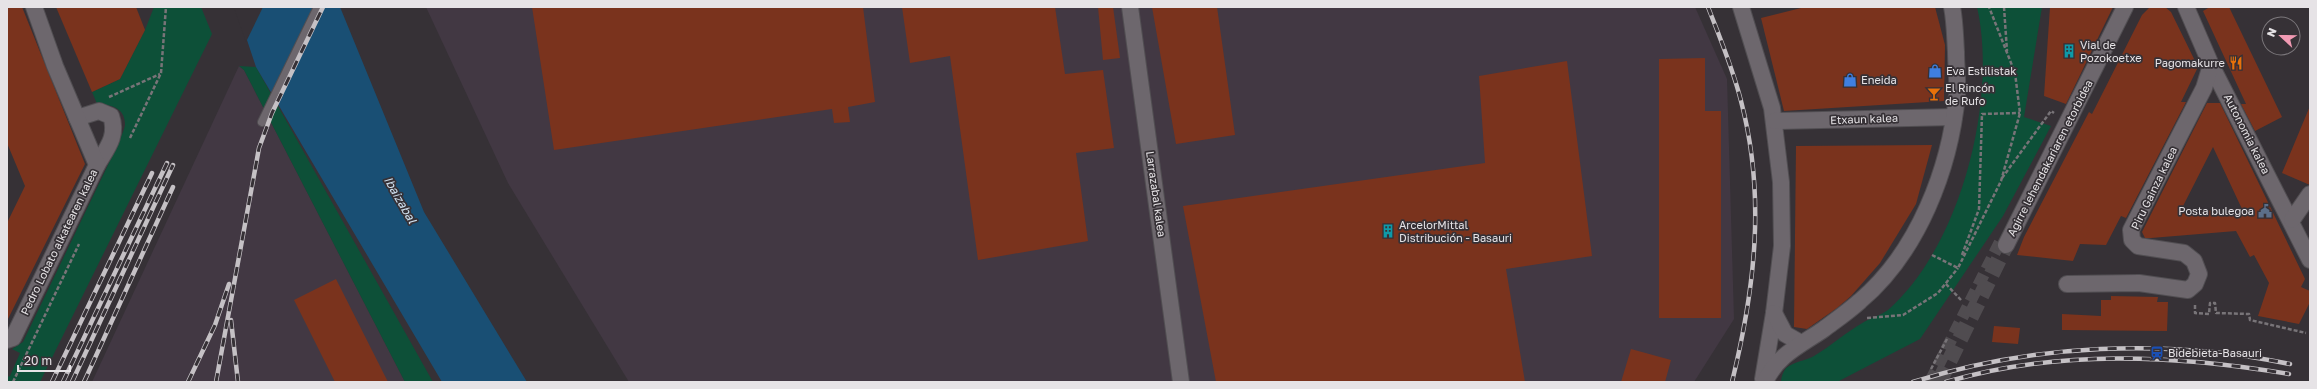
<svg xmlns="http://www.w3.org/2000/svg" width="2317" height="389" viewBox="0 0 2317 389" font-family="'Golos Text',sans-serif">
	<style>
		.built { fill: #423843 }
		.green { fill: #0d5038 }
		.water { fill: #194f74 }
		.pier { fill: #363136 }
		.building { fill: #7a331d; fill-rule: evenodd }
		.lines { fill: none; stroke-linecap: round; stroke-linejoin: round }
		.pedestrian-tunnel { stroke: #504c50; stroke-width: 12; stroke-dasharray: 12 6; stroke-linecap: butt }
		.minor-tunnel { stroke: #504c50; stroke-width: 16; stroke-dasharray: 16 8; stroke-linecap: butt }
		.service-casing { stroke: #514e52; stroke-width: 10 }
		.minor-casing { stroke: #514e52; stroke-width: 18 }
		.path { stroke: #787478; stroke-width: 2.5; stroke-dasharray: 4 2; stroke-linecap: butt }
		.service { stroke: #6d676d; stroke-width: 8 }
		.minor { stroke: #6d676d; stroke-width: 16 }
		.rail-casing { stroke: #c5c1c5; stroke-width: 4.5 }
		.rail { stroke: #363136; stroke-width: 3; stroke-dasharray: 9; stroke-linecap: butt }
		.labels { text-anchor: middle; stroke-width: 3.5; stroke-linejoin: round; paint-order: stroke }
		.poi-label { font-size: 11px; fill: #e6e3e6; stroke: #363136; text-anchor: start }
		.street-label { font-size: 11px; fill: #e6e3e6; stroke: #363136 }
		.water-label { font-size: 12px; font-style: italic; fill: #cfe0ef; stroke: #363136 }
	</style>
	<rect width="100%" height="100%" fill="#363136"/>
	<g class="built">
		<path d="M 426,7 L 1695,7 L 1727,79 L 1734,319 L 1694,382 L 629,382 L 508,183 Z"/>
		<path d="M 239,66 L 244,70 L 405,382 L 92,382 Z"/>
	</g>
	<g class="green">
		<path d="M 154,7 L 201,7 L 212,34 L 40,382 L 7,382 L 7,377 L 10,376 L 20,353 L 12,349 L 23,342 L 119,142 C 121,136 125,129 125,124 C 125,108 110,103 98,106 L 92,92 L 120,79 L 145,30 Z"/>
		<path d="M 1977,7 L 2042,7 L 2024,117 L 2051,126 L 2003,216 L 1920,339 L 1837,382 L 1781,382 C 1781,377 1783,372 1786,368 C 1795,361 1805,361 1814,356 C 1831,346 1846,332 1864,322 C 1871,318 1881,315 1888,310 C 1961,246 1998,99 1977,7 Z"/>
		<path d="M 239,66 L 256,67 L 433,382 L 405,382 L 244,70 Z"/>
	</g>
	<path class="water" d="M 236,7 L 340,7 L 424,212 L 527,382 L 442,382 L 256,67 Z"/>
	<path class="pier" d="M 234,7 L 263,7 L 246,42 L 234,8 Z"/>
	<g class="building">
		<path d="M 7,7 L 22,7 L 85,164 L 7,321 L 7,223 L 25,186 L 7,143 Z"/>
		<path d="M 56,7 L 136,7 L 145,30 L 120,79 L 92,92 Z"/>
		<path d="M 532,7 L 863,7 L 875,102 L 848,107 L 850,122 L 834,123 L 832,109 L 554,150 Z"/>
		<path d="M 902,7 L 1055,7 L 1065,74 L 1103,70 L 1114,148 L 1076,153 L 1088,241 L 978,260 L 950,56 L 910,63 Z"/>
		<path d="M 1098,7 L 1113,7 L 1120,58 L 1103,60 Z"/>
		<path d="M 1152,7 L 1217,7 L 1235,135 L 1176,144 Z"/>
		<path d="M 1805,7 L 1935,7 L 1945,45 L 1944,101 L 1784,111 L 1761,18 Z"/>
		<path d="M 2050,7 L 2113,7 L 2066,104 L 2044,96 Z"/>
		<path d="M 2150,7 L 2165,7 L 2171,12 L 2198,67 L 2181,102 L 2186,102 L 2126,218 L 2121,216 L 2106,245 L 2080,244 L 2073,261 L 2017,255 L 2024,237 L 2089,112 L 2092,114 L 2142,15 Z"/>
		<path d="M 2210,7 L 2229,7 L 2282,117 L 2255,131 L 2241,104 L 2246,104 L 2203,11 Z"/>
		<path d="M 1705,58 L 1705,111 L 1721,111 L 1721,318 L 1659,318 L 1659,59 Z"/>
		<path d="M 1567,61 L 1592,256 L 1506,269 L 1525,382 L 1216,382 L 1183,206 L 1485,163 L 1479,76 Z"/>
		<path d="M 2207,103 L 2220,103 L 2305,279 L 2301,287 L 2310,291 L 2310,302 L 2299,324 L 2258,316 L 2269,283 L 2254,255 L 2250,257 L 2236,231 L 2151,238 L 2145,238 L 2142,232 ZM 2213,147 L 2242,209 L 2180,212 Z"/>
		<path d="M 2310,106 L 2310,185 L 2282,173 Z"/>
		<path d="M 1932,145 L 1916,204 L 1880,263 L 1851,296 L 1837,308 L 1807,329 L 1794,327 L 1796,146 Z"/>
		<path d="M 336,279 L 388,382 L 335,382 L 294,300 Z"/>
		<path d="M 2111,296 L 2158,297 L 2157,302 L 2168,302 L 2167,331 L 2062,330 L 2062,314 L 2101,316 L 2101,300 L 2111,300 Z"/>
		<path d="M 1994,326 L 2020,328 L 2018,344 L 1992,342 Z"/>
		<path d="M 1631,349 L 1671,360 L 1665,382 L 1621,382 Z"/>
	</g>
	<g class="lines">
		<path class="pedestrian-tunnel" d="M 1930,382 L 2000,242"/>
		<path class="minor-tunnel" d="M 1939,382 L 2006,245"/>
		<g class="service-casing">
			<path id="service" d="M 262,122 L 318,7"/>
		</g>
		<g class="minor-casing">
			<g id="minor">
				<path d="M 1130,7 L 1181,382"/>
				<path d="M 1741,7 L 1772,108 L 1781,182 L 1782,246 L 1774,313 L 1763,379"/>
				<path d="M 2186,7 L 2211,65 L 2310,260"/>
				<path d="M 77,118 L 99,111 L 111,116 C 118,136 107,148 97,165"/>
				<path d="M 1774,121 L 1954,117"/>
				<path d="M 2292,220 L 2310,194"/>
				<path d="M 2006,245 L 2125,7"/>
				<path d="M 2067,284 L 2139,283 L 2188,290 L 2195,284 L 2199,274 L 2194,261 L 2184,253 L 2138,246 L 2132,240 L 2131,230 L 2204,88 L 2211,65"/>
				<path d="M 1774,313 L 1785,334 L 1801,343"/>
				<path d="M 7,340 L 13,338 L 97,165 L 55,66 L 34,7"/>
				<path d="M 1765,382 C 1777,355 1801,345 1824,329 C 1836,320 1849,311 1860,301 C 1918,252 1950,169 1957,95 C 1958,81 1956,66 1956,52 C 1955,37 1955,22 1952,7"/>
			</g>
		</g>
		<g class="path">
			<path d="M 2004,7 L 2007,51"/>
			<path d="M 109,97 L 160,74"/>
			<path d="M 130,138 L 161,73 L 166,7"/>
			<path d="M 2002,178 L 2051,111 L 2054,113"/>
			<path d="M 1932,255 L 1958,268 L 2001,181 L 2020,113 L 2015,73 L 1989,7"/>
			<path d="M 1962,255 L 1979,209 L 1982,114 L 2020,113"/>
			<path d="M 1946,284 L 1961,300"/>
			<path d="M 2195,305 L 2195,313 L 2209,314 L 2210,303 L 2215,303 L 2216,313 L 2249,314 L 2250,320 L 2306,333"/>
			<path d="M 1867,318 L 1903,315 L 1938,293 L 1958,268"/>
			<path d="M 1931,369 L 1947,339"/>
			<path d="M 13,382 L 79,244"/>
		</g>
		<use href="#service" class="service"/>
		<use href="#minor" class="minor"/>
		<g class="rail-casing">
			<g id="rail">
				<path d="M 1708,7 C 1720,38 1733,69 1741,101 C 1766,196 1755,288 1732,382"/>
				<path d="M 231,320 L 238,382"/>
				<path d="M 52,382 L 152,173"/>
				<path d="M 63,382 L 167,163"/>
				<path d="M 72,382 L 173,165"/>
				<path d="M 84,382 L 173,187"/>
				<path d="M 188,382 L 215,325 L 229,284"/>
				<path d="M 216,382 L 259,148 L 272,113 L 323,7"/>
				<path d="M 1913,382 C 2034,344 2166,338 2290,364"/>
				<path d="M 1946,382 C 2057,349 2176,355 2289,374"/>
			</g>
		</g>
		<use href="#rail" class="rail"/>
	</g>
	<defs>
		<g id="building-bare" transform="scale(1.08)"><path d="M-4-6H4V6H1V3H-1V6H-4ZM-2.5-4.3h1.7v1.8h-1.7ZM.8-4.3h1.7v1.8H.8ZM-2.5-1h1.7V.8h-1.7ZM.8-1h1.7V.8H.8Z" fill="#0f9aa8" stroke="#363136" stroke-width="2.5" paint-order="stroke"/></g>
		<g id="restaurant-bare" transform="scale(1.08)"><path d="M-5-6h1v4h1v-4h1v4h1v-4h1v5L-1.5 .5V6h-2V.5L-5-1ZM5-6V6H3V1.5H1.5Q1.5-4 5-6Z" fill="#e8710a" stroke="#363136" stroke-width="2.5" paint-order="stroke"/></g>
		<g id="shop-bare" transform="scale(1.08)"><path d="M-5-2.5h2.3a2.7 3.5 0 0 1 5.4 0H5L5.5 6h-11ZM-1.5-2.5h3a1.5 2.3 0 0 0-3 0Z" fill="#3f7fe0" stroke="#363136" stroke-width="2.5" paint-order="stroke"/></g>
		<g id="bar-bare" transform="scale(1.08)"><path d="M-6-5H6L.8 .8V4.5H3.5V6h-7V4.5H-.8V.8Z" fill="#e8710a" stroke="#363136" stroke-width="2.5" paint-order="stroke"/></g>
		<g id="civic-bare" transform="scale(1.08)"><path d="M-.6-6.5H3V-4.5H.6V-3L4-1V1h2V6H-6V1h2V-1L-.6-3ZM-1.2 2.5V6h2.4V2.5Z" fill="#5c6f8a" stroke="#363136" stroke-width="2.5" paint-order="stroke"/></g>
		<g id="station-bare" transform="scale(1.08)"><path d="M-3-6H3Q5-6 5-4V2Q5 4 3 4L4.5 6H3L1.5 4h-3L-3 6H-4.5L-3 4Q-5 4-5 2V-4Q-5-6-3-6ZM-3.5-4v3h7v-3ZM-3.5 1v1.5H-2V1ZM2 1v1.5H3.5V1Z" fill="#1a4fb4" stroke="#363136" stroke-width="2.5" paint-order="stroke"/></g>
	</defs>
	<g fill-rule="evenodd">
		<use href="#building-bare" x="2069" y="51"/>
		<use href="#restaurant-bare" x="2236" y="63"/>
		<use href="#shop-bare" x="1935" y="71"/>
		<use href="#shop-bare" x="1850" y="80"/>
		<use href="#bar-bare" x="1934" y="94"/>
		<use href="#civic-bare" x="2265" y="211"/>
		<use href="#building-bare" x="1388" y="231"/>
		<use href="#station-bare" x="2157" y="353"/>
	</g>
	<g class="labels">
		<g class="poi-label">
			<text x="2080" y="49">Vial de<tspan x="2080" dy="13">Pozokoetxe</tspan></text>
			<text x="2225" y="67" text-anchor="end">Pagomakurre</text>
			<text x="1946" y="75">Eva Estilistak</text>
			<text x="1861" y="84">Eneida</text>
			<text x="1945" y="92">El Rincón<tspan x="1945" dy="13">de Rufo</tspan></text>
			<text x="2254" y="215" text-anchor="end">Posta bulegoa</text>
			<text x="1399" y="229">ArcelorMittal<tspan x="1399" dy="13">Distribución - Basauri</tspan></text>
			<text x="2168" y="357">Bidebieta-Basauri</text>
		</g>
		<g class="street-label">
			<text transform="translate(1864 119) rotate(-2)" y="4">Etxaun kalea</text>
			<text transform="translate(2247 134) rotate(63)" y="4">Autonomia kalea</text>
			<text transform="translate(2050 158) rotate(-63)" y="4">Agirre lehendakariaren etorbidea</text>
			<text transform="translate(2154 188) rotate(-64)" y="4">Piru Gainza kalea</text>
			<text transform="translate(1156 194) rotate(82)" y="4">Larrazabal kalea</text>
			<text transform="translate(59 242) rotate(-64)" y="4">Pedro Lobato alkatearen kalea</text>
		</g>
		<g class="water-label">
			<text transform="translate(400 200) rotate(60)" y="4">Ibaizabal</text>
		</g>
	</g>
	<rect width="2317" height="389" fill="none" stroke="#e6e3e6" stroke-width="16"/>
	<g transform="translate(2281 36) rotate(292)"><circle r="19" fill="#363136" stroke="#7c787c"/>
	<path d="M0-3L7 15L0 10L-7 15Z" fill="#f19ab3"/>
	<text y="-6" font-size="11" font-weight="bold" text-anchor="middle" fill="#e6e3e6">N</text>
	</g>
	<path d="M18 365v6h52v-6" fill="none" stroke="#e6e3e6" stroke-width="2"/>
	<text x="24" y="365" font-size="12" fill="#e6e3e6" stroke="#363136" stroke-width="3" paint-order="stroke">20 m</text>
</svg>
